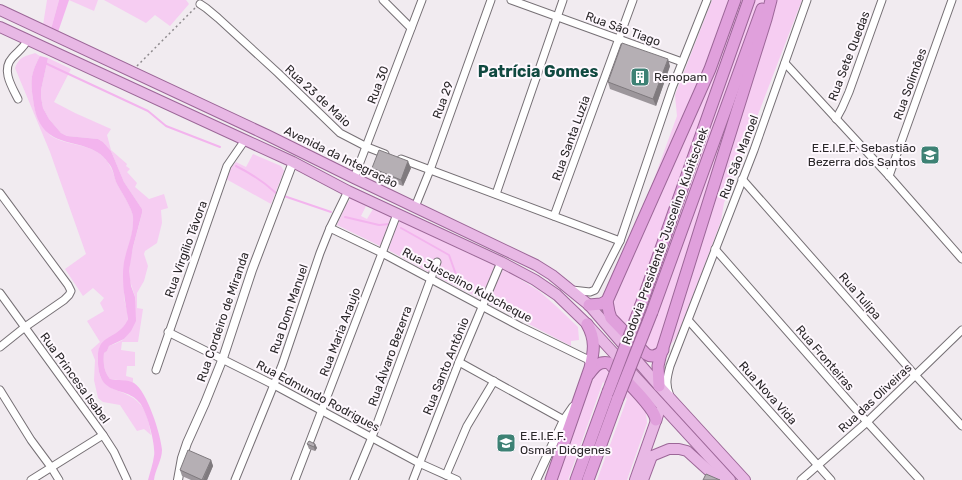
<svg xmlns="http://www.w3.org/2000/svg" width="962" height="480" viewBox="0 0 962 480" font-family="Rubik,sans-serif">
	<style>
		.green { fill: #f6cdf2 }
		.water { fill: #f3b4ee }
		.lines { fill: none; stroke-linecap: round; stroke-linejoin: round }
		.stream { stroke: #f3b4ee; stroke-width: 2 }
		.minor-casing { stroke: #767075; stroke-width: 9 }
		.tertiary-casing { stroke: #767075; stroke-width: 10 }
		.primary-casing { stroke: #9c6798; stroke-width: 12 }
		.trunk-casing { stroke: #9c6798; stroke-width: 13 }
		.path { stroke: #8e8a8d; stroke-width: 1.5; stroke-dasharray: 2 3; stroke-linecap: butt }
		.minor { stroke: #fff; stroke-width: 7 }
		.tertiary { stroke: #fff; stroke-width: 8 }
		.primary { stroke: #e8b8e5; stroke-width: 10 }
		.trunk { stroke: #e0a0dc; stroke-width: 11 }
		.trunk-bridge-casing { stroke: #9c6798; stroke-width: 13; stroke-linecap: butt }
		.trunk-bridge { stroke: #e0a0dc; stroke-width: 11 }
		.wall { fill: #9c969b }
		.shaded-wall { fill: #7f7a7e }
		.building { fill: #b5afb4; stroke: #7f7a7e }
		.labels { text-anchor: middle; stroke-width: 4; stroke-linejoin: round; paint-order: stroke }
		.street-label { font-size: 12px; fill: #2a2729; stroke: #fef8fe }
		.poi-label { font-size: 12px; fill: #2a2729; stroke: #fef8fe; text-anchor: start }
		.district-label { font-size: 16px; font-weight: bold; fill: #104940; stroke: #fef8fe }
	</style>
	<rect width="100%" height="100%" fill="#f1ebf0"/>
	<g class="green">
		<path d="M 47,0 L 59,0 L 51,29 L 43,25 Z"/>
		<path d="M 69,0 L 98,0 L 94,11 Z"/>
		<path d="M 104,0 L 186,0 L 189,4 L 170,26 L 155,15 L 146,23 Z"/>
		<path d="M 712,0 L 802,0 L 724,203 L 721,221 L 682,326 C 671,348 670,347 647,353 L 612,311 L 617,280 L 677,116 L 675,95 Z"/>
		<path d="M 35,53 L 40,56 C 31,73 30,80 33,99 C 35,113 37,118 45,129 C 47,131 49,134 51,136 C 73,149 100,141 112,170 C 114,174 115,179 117,184 C 122,193 132,207 133,217 C 134,227 131,237 129,247 C 127,262 124,279 124,295 C 124,304 131,317 126,325 C 111,347 93,332 99,372 C 102,391 127,390 138,402 C 147,410 149,424 151,435 L 144,429 L 137,431 L 120,405 L 103,402 L 98,398 L 94,380 L 95,360 L 91,350 L 100,342 L 87,321 L 104,311 L 100,303 L 104,298 L 93,288 L 83,296 L 65,269 L 86,254 L 50,152 L 15,68 C 20,56 24,57 35,53 Z"/>
		<path d="M 48,58 L 71,69 L 54,102 L 75,113 L 111,129 L 107,135 L 111,150 L 127,164 L 126,166 L 130,169 L 127,172 L 137,183 L 135,187 L 149,199 L 164,194 L 168,208 L 161,210 L 162,223 L 157,243 L 145,251 L 144,254 L 148,266 L 144,281 L 137,293 L 137,308 L 143,309 L 138,342 L 122,342 L 121,350 L 135,352 L 135,366 L 127,366 L 126,376 L 133,378 L 133,382 L 110,379 C 104,372 103,363 104,353 L 107,351 L 109,346 C 114,344 121,342 125,338 C 131,331 136,306 135,297 C 133,288 128,279 129,270 C 131,250 138,231 142,213 L 142,209 L 124,182 L 111,151 L 103,142 L 98,139 L 67,136 L 61,133 L 49,119 L 43,108 L 41,97 L 41,90 Z"/>
		<path d="M 253,154 L 281,166 L 284,171 L 271,204 L 226,179 L 229,170 L 236,162 L 246,167 Z"/>
		<path d="M 351,198 L 366,206 L 361,216 L 367,219 L 373,209 L 391,217 L 389,225 L 380,246 L 337,225 L 346,205 Z"/>
		<path d="M 399,222 L 402,222 L 512,274 L 539,291 L 556,306 L 578,327 L 579,340 L 571,341 L 571,346 L 436,276 L 390,251 L 389,248 L 397,224 Z"/>
		<path d="M 607,367 L 634,396 L 646,413 L 647,423 L 627,480 L 597,480 L 627,399 L 603,382 L 568,480 L 556,480 L 581,408 L 596,372 L 598,368 Z"/>
	</g>
	<g class="water">
		<path d="M 59,0 L 69,0 L 58,32 L 51,29 Z"/>
		<path d="M 40,56 L 48,58 L 41,90 L 41,97 L 43,108 L 49,119 L 61,133 L 67,136 L 98,139 L 103,142 L 111,151 L 124,182 L 142,209 L 142,213 L 133,247 L 129,271 L 131,286 L 135,297 L 136,321 L 131,331 L 124,339 L 109,346 L 107,351 L 104,353 C 103,363 104,372 110,379 C 117,381 128,379 134,383 C 147,391 161,435 162,450 C 162,460 155,470 154,480 L 148,480 C 150,472 153,464 154,456 C 156,445 147,412 140,403 C 126,385 100,398 98,364 C 98,359 97,351 100,346 C 104,336 122,335 128,319 C 125,300 121,281 124,262 C 127,247 134,234 133,217 C 132,208 122,193 117,184 C 114,178 114,171 110,165 C 89,130 40,160 33,99 C 30,80 31,73 40,56 Z"/>
	</g>
	<g class="lines">
		<g class="stream">
			<path d="M 45,63 L 148,111 L 166,126 L 220,147"/>
			<path d="M 236,166 C 250,173 264,182 276,193"/>
			<path d="M 284,196 L 331,212"/>
			<path d="M 345,217 L 379,225 L 390,224"/>
			<path d="M 401,228 L 449,255 L 459,283"/>
		</g>
		<g class="minor-casing">
			<g id="minor">
				<path d="M 383,0 L 411,28"/>
				<path d="M 511,0 L 682,62"/>
				<path d="M 200,4 L 206,8 L 218,18 L 278,73 L 340,133 L 367,147 L 385,154"/>
				<path d="M 785,63 L 889,176 L 962,259"/>
				<path d="M 18,99 C 12,87 1,70 12,58 C 18,51 23,49 28,39"/>
				<path d="M 836,119 L 842,108 L 849,92 L 882,0"/>
				<path d="M 401,159 L 620,241"/>
				<path d="M 889,176 L 952,0"/>
				<path d="M 354,178 L 422,0"/>
				<path d="M 742,179 L 915,375 L 962,426"/>
				<path d="M 0,193 L 68,285 L 71,291 L 69,295 L 64,300 L 25,327 L 0,347"/>
				<path d="M 496,194 L 563,0"/>
				<path d="M 415,207 L 430,170 L 491,0"/>
				<path d="M 554,216 L 633,0"/>
				<path d="M 330,228 L 382,253 L 521,327 L 587,359 L 591,364"/>
				<path d="M 715,249 L 867,422 L 920,480"/>
				<path d="M 572,290 L 590,292 L 595,290 L 620,241 L 672,88 L 707,0"/>
				<path d="M 0,293 L 103,435 L 114,452 L 127,480"/>
				<path d="M 689,321 L 831,480"/>
				<path d="M 168,332 L 274,385 L 419,463 L 457,480"/>
				<path d="M 459,362 L 564,420"/>
				<path d="M 156,370 L 227,166 L 245,140"/>
				<path d="M 0,390 L 31,440 L 51,467 L 59,480"/>
				<path d="M 670,396 C 665,385 667,377 670,366 L 754,150 L 807,0"/>
				<path d="M 446,475 L 467,426 L 494,381"/>
				<path d="M 31,480 L 103,435"/>
				<path d="M 235,480 L 282,365 L 320,253 L 330,228 L 348,191"/>
				<path d="M 295,480 L 397,214"/>
				<path d="M 354,480 L 372,437 L 437,262"/>
				<path d="M 413,480 L 459,362 L 501,262"/>
				<path d="M 801,480 L 867,422 L 962,330"/>
			</g>
		</g>
		<g class="tertiary-casing">
			<g id="tertiary">
				<path d="M 178,480 L 182,458 L 187,443 L 205,403 L 223,358 L 252,270 L 293,162"/>
				<path d="M 536,480 L 564,420 L 573,407"/>
			</g>
		</g>
		<g class="primary-casing">
			<g id="primary">
				<path d="M 0,10 L 267,135 L 354,178 L 536,265 L 552,275 L 589,305 L 659,386 L 745,480"/>
				<path d="M 0,27 L 245,140 L 293,162 L 348,191 L 501,262 L 535,280 L 557,295 L 587,324 L 730,480"/>
				<path d="M 652,456 L 669,449 L 679,449 L 687,451 L 708,470 L 726,480"/>
				<path d="M 635,480 L 659,412"/>
				<path d="M 643,480 L 652,456"/>
			</g>
		</g>
		<g class="trunk-casing">
			<g id="trunk">
				<path d="M 589,305 L 601,304 L 607,301"/>
				<path d="M 641,305 L 749,0"/>
				<path d="M 652,312 L 762,9"/>
				<path d="M 663,350 C 658,356 652,358 646,354 L 611,318 L 609,312 L 607,301 L 710,69 L 735,0"/>
				<path d="M 589,374 C 595,366 599,361 609,363 C 619,374 655,407 656,420"/>
				<path d="M 659,386 L 658,366 L 660,357 L 766,19 L 771,0"/>
				<path d="M 551,480 L 590,368 C 594,351 596,340 587,324"/>
				<path d="M 576,480 L 608,392"/>
				<path d="M 588,480 L 618,398"/>
			</g>
		</g>
		<path class="path" d="M 137,66 L 195,8"/>
		<use href="#minor" class="minor"/>
		<use href="#tertiary" class="tertiary"/>
		<use href="#primary" class="primary"/>
		<use href="#trunk" class="trunk"/>
		<g class="trunk-bridge-casing">
			<g id="trunk-bridge">
				<path d="M 608,392 L 641,305"/>
				<path d="M 618,398 L 652,312"/>
			</g>
		</g>
		<use href="#trunk-bridge" class="trunk-bridge"/>
	</g>
	<g class="wall">
		<path d="M 670,66 L 656,106 L 610,89 L 608,82 Z"/>
		<path d="M 372,168 L 411,168 L 403,186 L 374,175 Z"/>
		<path d="M 307,444 L 315,444 L 317,448 L 315,451 L 309,449 Z"/>
		<path d="M 211,460 L 213,466 L 207,480 L 191,480 L 182,476 L 180,470 Z"/>
	</g>
	<g class="shaded-wall">
		<path d="M 668,59 L 670,66 L 656,106 L 653,99 Z"/>
		<path d="M 408,161 L 411,168 L 403,186 L 401,180 Z"/>
		<path d="M 315,444 L 317,448 L 315,451 L 314,447 Z"/>
		<path d="M 211,460 L 213,466 L 207,480 L 203,480 Z"/>
	</g>
	<g class="building">
		<path d="M 622,43 L 668,59 L 653,99 L 608,82 Z"/>
		<path d="M 379,150 L 408,161 L 401,180 L 372,168 Z"/>
		<path d="M 309,441 L 315,444 L 314,447 L 307,444 Z"/>
		<path d="M 188,450 L 211,460 L 202,480 L 180,470 Z"/>
		<path d="M 706,474 L 720,480 L 703,480 Z"/>
	</g>
	<defs>
		<g id="building-square" transform="scale(1)"><rect x="-9" y="-9" width="18" height="18" rx="4" fill="#3d8174" stroke="#fef8fe"/><path d="M-4-6H4V6H1V3H-1V6H-4ZM-2.5-4.3h1.7v1.8h-1.7ZM.8-4.3h1.7v1.8H.8ZM-2.5-1h1.7V.8h-1.7ZM.8-1h1.7V.8H.8Z" fill="#fff"/></g>
		<g id="school-square" transform="scale(1)"><rect x="-9" y="-9" width="18" height="18" rx="4" fill="#3d8174" stroke="#fef8fe"/><path d="M0-5L7-2L0 1L-7-2ZM-4 1L0 2.5L4 1V4Q0 6-4 4Z" fill="#fff"/></g>
	</defs>
	<g fill-rule="evenodd">
		<use href="#building-square" x="640" y="77"/>
		<use href="#school-square" x="930" y="155"/>
		<use href="#school-square" x="506" y="443"/>
	</g>
	<g class="labels">
		<g class="street-label">
			<text transform="translate(623 29) rotate(20)" y="4">Rua São Tiago</text>
			<text transform="translate(849 56) rotate(-69)" y="4">Rua Sete Quedas</text>
			<text transform="translate(910 84) rotate(-70)" y="4">Rua Solimões</text>
			<text transform="translate(378 85) rotate(-69)" y="4">Rua 30</text>
			<text transform="translate(318 96) rotate(43)" y="4">Rua 23 de Maio</text>
			<text transform="translate(443 100) rotate(-70)" y="4">Rua 29</text>
			<text transform="translate(571 138) rotate(-70)" y="4">Rua Santa Luzia</text>
			<text transform="translate(341 157) rotate(26)" y="4">Avenida da Integração</text>
			<text transform="translate(739 157) rotate(-69)" y="4">Rua São Manoel</text>
			<text transform="translate(665 236) rotate(-70)" y="4">Rodovia Presidente Juscelino Kubitschek</text>
			<text transform="translate(186 249) rotate(-70)" y="4">Rua Virgílio Távora</text>
			<text transform="translate(467 285) rotate(28)" y="4">Rua Juscelino Kubcheque</text>
			<text transform="translate(860 296) rotate(49)" y="4">Rua Tulipa</text>
			<text transform="translate(289 309) rotate(-71)" y="4">Rua Dom Manuel</text>
			<text transform="translate(223 317) rotate(-71)" y="4">Rua Cordeiro de Miranda</text>
			<text transform="translate(340 332) rotate(-69)" y="4">Rua Maria Araujo</text>
			<text transform="translate(390 356) rotate(-70)" y="4">Rua Álvaro Bezerra</text>
			<text transform="translate(825 358) rotate(49)" y="4">Rua Fronteiras</text>
			<text transform="translate(446 366) rotate(-68)" y="4">Rua Santo Antônio</text>
			<text transform="translate(75 378) rotate(54)" y="4">Rua Princesa Isabel</text>
			<text transform="translate(768 393) rotate(48)" y="4">Rua Nova Vida</text>
			<text transform="translate(318 396) rotate(28)" y="4">Rua Edmundo Rodrigues</text>
			<text transform="translate(875 398) rotate(-43)" y="4">Rua das Oliveiras</text>
		</g>
		<g class="poi-label">
			<text x="654" y="81">Renopam</text>
			<text x="916" y="152" text-anchor="end">E.E.I.E.F. Sebastião<tspan x="916" dy="14">Bezerra dos Santos</tspan></text>
			<text x="520" y="440">E.E.I.E.F.<tspan x="520" dy="14">Osmar Diógenes</tspan></text>
		</g>
		<g class="district-label">
			<text x="538" y="77">Patrícia Gomes</text>
		</g>
	</g>
</svg>
